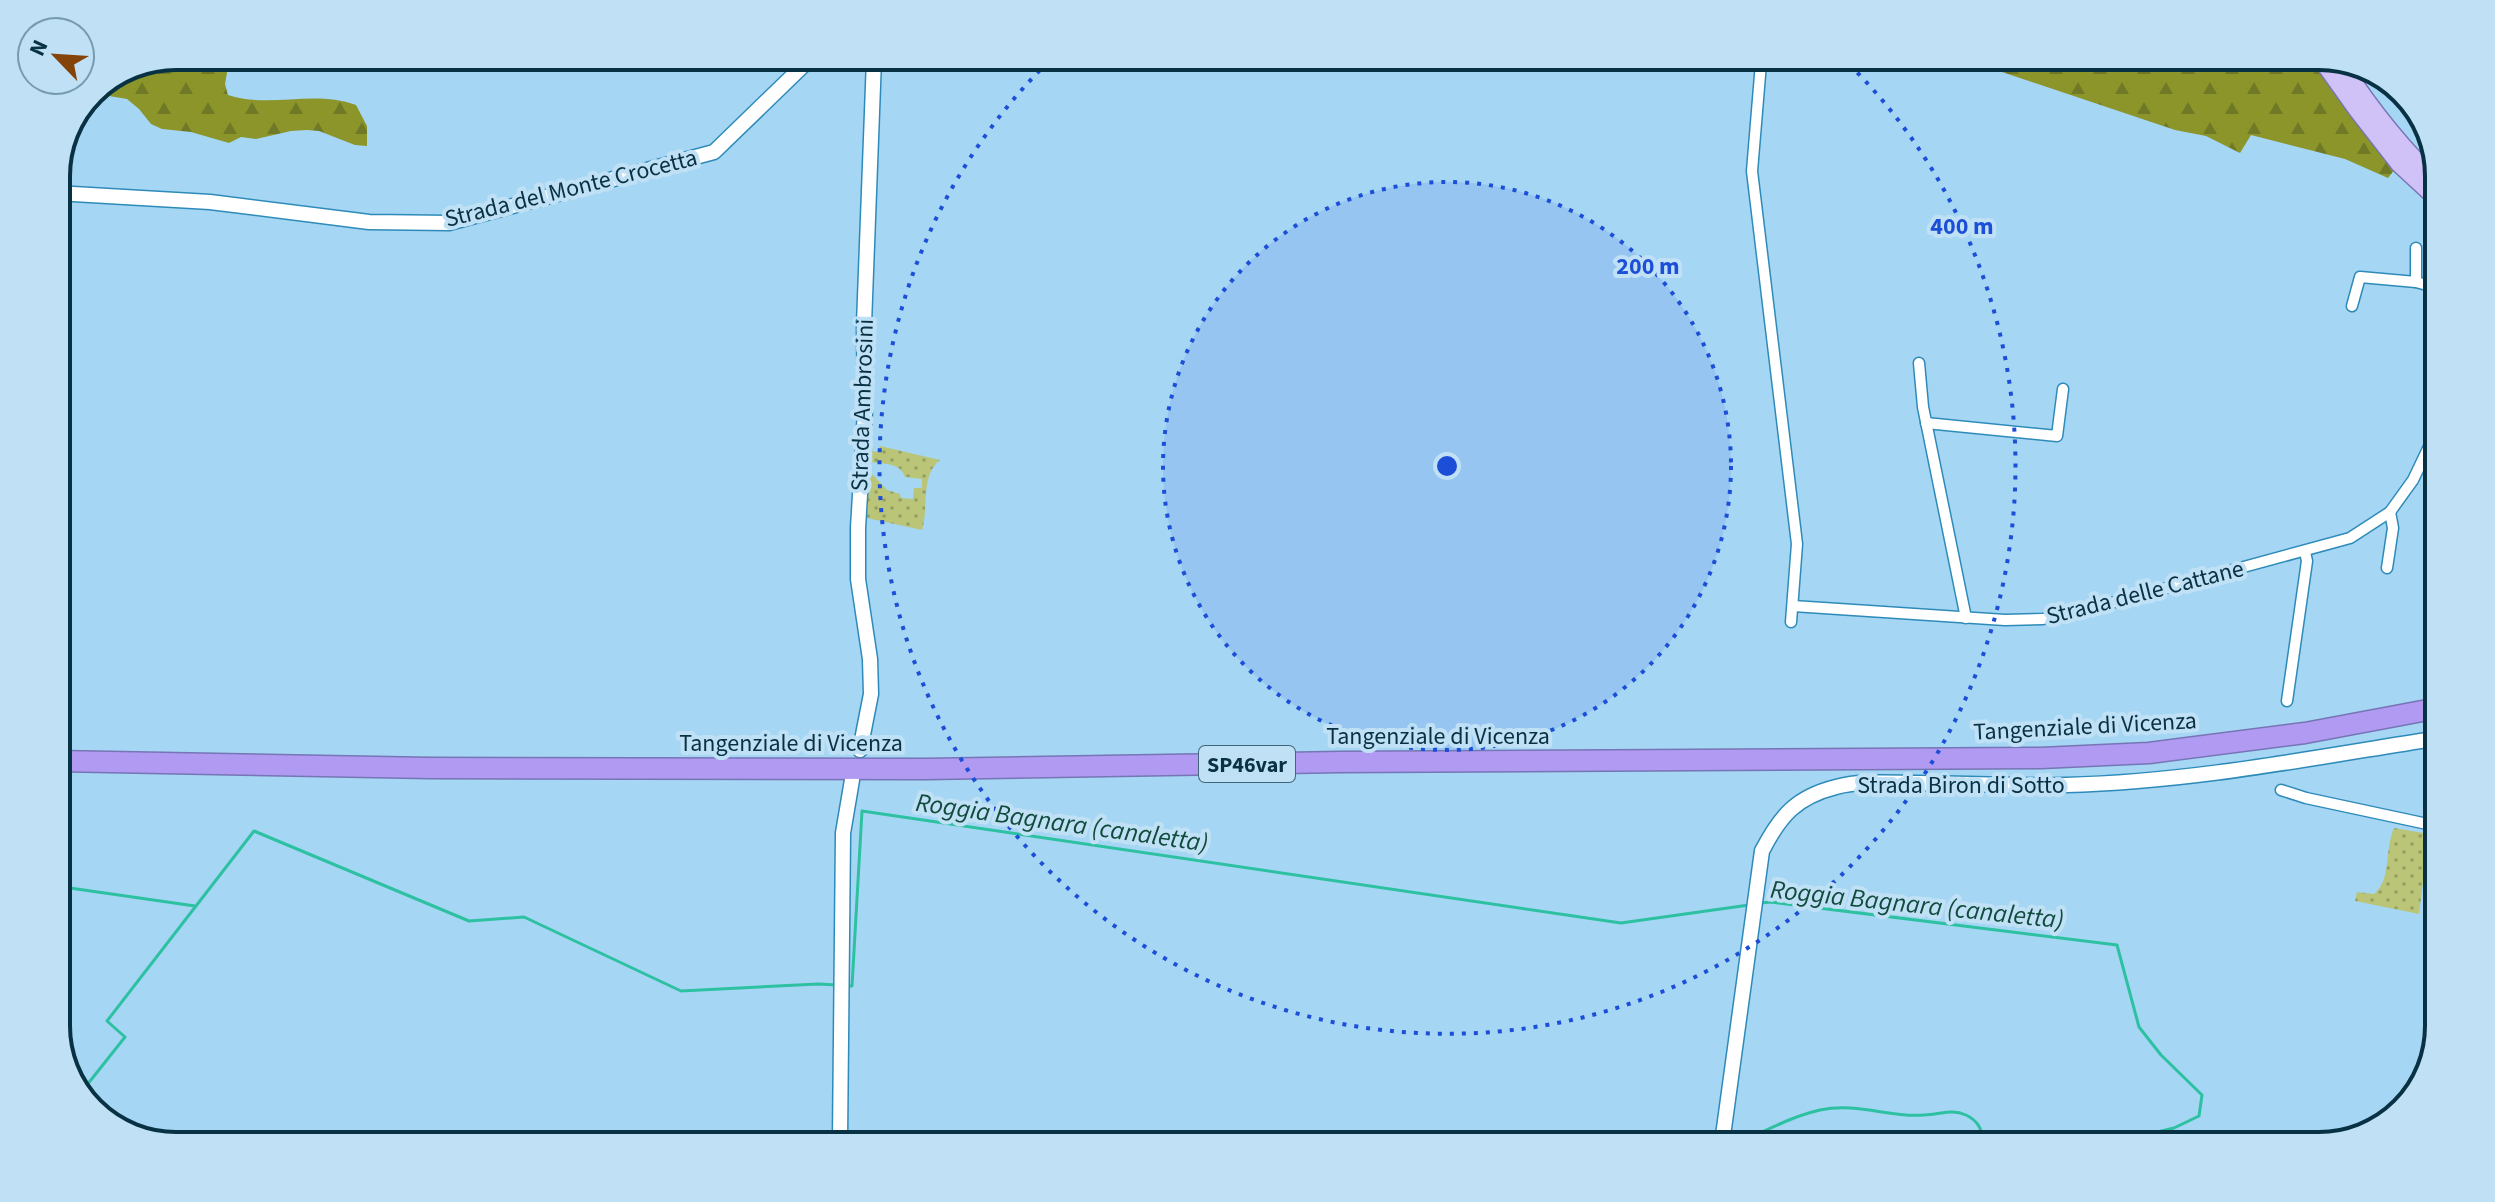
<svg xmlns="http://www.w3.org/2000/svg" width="2495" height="1202" viewBox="0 0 2495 1202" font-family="'Source Sans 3',sans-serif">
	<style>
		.forest { fill: url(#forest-firs) }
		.garden { fill: url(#garden-dots) }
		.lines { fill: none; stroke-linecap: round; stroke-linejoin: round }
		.stream { stroke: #2dc1a2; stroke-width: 3 }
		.street-casing { stroke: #2e8bb9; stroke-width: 13 }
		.secondary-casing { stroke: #2e8bb9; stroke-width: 17 }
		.primary-casing { stroke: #7675b5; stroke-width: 19 }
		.highway-casing { stroke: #7675b5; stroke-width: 23 }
		.street { stroke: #fff; stroke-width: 10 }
		.secondary { stroke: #fff; stroke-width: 14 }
		.primary { stroke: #d0c2f7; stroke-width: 16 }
		.highway { stroke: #b09af2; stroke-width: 20 }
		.ring { fill: none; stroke: #1d4ed8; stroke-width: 4; stroke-dasharray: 4 8 }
		.labels { text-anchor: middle; stroke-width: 8; stroke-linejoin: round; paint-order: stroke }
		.shield { fill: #c0e1f5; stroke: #406679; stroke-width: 2 }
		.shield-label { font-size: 22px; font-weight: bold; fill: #093144 }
		.street-label { font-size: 24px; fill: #093144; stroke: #c0e1f5 }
		.water-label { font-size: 26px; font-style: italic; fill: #104b3e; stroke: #c0e1f5 }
		.rim { fill: none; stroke: #093144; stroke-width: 4 }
		.centre { fill: #1d4ed8; stroke: #c0e1f5; stroke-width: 4 }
		.ring-label { font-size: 24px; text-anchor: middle; font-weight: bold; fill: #1d4ed8; stroke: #c0e1f5; stroke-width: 8; stroke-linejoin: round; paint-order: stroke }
	</style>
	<defs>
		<pattern id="forest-firs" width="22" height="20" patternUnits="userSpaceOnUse" patternTransform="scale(2)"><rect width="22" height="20" fill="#8b952a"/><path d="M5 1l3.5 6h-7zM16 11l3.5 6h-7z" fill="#707a26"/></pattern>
		<pattern id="garden-dots" width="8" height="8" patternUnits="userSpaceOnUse" patternTransform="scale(2)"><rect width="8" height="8" fill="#bbc578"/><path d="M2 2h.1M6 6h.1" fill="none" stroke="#96a164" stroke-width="1.8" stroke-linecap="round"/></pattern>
	</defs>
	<rect width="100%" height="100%" fill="#a5d6f4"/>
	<g class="forest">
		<path d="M 176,56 L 230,56 L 225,84 L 228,95 C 272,109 312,89 356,105 L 367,126 L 367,146 L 355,145 L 319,131 L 307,130 L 291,131 L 256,139 L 241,137 L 229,143 L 191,132 L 162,129 L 151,124 L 139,109 L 127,99 L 91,93 Z"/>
		<path d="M 1978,64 L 2325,65 L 2399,164 L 2388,178 L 2345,159 L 2251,135 L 2240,153 L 2206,136 L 2175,130 Z"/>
	</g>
	<g class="garden">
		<path d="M 870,444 L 873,445 L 872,451 L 878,452 L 880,446 L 940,460 C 920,476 929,507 922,530 L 867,518 L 869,474 L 872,474 L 887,490 L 900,494 L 901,498 L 913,499 L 914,488 L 922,488 L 922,479 L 905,477 C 900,462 883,464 869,462 Z"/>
		<path d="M 2394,828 L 2429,834 L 2419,914 L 2355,901 L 2357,892 L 2374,894 C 2392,879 2384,851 2394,828 Z"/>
	</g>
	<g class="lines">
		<g class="stream">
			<path d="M 56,886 L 195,906"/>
			<path d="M 1761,903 L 1771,902 L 2117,945 L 2139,1027 L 2161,1055 L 2202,1095 L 2199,1116 L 2174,1128 L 2132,1138 L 2124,1145"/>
			<path d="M 848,986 L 852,986 L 862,811 L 1621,923 L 1749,905"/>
			<path d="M 79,1095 L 125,1037 L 107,1021 L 254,831 L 469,921 L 524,917 L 681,991 L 818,984 L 837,985"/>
			<path d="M 1734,1144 C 1763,1133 1789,1117 1820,1110 C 1858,1102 1890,1118 1924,1115 C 1940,1115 1951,1108 1966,1115 C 1979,1121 1983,1131 1983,1145"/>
		</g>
		<g class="street-casing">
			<g id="street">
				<path d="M 1761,63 L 1752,171 L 1797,544 L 1791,622"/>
				<path d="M 2416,282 L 2416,248"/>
				<path d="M 2352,306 L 2360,277 L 2416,282 L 2438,288"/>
				<path d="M 1919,363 L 1923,407 L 1966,618"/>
				<path d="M 1926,423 L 2057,436 L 2063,389"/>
				<path d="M 2387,568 L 2393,528 L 2390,512"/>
				<path d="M 1793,606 L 2005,620 L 2043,619 L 2115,602 L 2350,538 L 2390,512 L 2413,480 L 2436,432"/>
				<path d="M 2287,701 L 2307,561 L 2305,552"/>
				<path d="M 2281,790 L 2306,798 L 2432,825"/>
			</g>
		</g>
		<g class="secondary-casing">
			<g id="secondary">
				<path d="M 56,193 L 210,202 L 369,222 L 449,223 L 714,152 L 810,59"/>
				<path d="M 860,750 L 871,694 L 870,659 L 858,579 L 858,528 L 865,411 L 864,324 L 874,59"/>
				<path d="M 840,1140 L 843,833 L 852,780"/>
				<path d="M 1722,1143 L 1762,851 C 1780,816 1796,797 1836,787 C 1862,780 1894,783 1921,783 C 1969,784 2018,786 2066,785 C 2189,782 2312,758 2433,739"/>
			</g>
		</g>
		<g class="primary-casing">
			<g id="primary">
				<path d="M 2325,65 L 2357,110 L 2399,164 L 2438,200"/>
				<path d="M 2342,65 C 2371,109 2401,148 2439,183"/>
			</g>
		</g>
		<g class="highway-casing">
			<path id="highway" d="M 56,761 L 430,768 L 926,769 L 1340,762 L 2041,758 L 2149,753 L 2305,733 L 2433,709"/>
		</g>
		<use href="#street" class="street"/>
		<use href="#secondary" class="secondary"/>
		<use href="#primary" class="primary"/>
		<use href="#highway" class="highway"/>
	</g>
	<circle cx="1447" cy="466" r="284" fill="#1d4ed8" fill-opacity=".12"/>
	<g class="ring">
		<circle cx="1447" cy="466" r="284"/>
		<path d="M1849 64A568 568 0 1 1 1049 61"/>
	</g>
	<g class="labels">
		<rect class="shield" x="1199" y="746" width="96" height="36" rx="6"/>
		<g class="shield-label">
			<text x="1247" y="772">SP46var</text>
		</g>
		<g class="street-label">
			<text transform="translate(571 188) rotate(-14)" y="8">Strada del Monte Crocetta</text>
			<text transform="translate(862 405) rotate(-88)" y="8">Strada Ambrosini</text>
			<text transform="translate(2145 592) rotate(-14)" y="8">Strada delle Cattane</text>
			<text transform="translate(2085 726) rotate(-3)" y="8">Tangenziale di Vicenza</text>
			<text x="1438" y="744">Tangenziale di Vicenza</text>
			<text x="791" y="751">Tangenziale di Vicenza</text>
			<text x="1961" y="793">Strada Biron di Sotto</text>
		</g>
		<g class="water-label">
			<text transform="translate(1062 822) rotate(8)" y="9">Roggia Bagnara (canaletta)</text>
			<text transform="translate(1917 904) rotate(6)" y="9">Roggia Bagnara (canaletta)</text>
		</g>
	</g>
	<path d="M0 0H2495V1202H0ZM176 70H2319A106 106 0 0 1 2425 176V1026A106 106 0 0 1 2319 1132H176A106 106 0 0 1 70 1026V176A106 106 0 0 1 176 70Z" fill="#c0e1f5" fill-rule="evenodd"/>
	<path class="rim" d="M176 70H2319A106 106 0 0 1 2425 176V1026A106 106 0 0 1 2319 1132H176A106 106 0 0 1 70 1026V176A106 106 0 0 1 176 70Z"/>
	<circle cx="1447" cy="466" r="12" class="centre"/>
	<g class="ring-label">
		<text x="1962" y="234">400 m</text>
		<text x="1648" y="274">200 m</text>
	</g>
	<g transform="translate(56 56) rotate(295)"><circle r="38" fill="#c0e1f5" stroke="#779bae" stroke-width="2"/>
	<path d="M0-6L14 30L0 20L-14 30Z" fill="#834309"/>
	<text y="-12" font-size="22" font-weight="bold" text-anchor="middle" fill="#093144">N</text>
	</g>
</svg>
